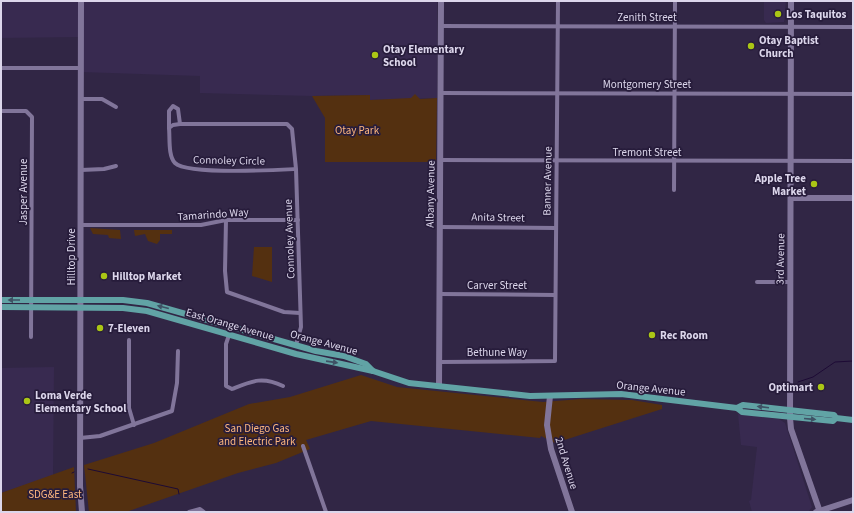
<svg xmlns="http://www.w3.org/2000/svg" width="854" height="513" viewBox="0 0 854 513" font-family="'Source Sans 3',sans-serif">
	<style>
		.built { fill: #382a50 }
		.green { fill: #543010 }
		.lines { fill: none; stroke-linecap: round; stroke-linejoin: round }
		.stream { stroke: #1d0a35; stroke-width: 1 }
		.street { stroke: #81759a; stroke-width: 4 }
		.secondary { stroke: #81759a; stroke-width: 6 }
		.primary { stroke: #61a3a5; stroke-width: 6 }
		.oneway { fill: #3e5265 }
		.poi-dot { fill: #abc615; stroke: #271c3b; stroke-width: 1.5 }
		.labels { text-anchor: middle; stroke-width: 3.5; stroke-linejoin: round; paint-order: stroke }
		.poi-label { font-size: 11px; font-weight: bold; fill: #dcd6eb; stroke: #271c3b; text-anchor: start }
		.street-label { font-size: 11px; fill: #dcd6eb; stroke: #271c3b }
		.park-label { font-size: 11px; fill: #feb77e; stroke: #271c3b }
	</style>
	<rect width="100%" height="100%" fill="#312645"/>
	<g class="built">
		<path d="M 1,1 L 437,1 L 437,98 L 370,100 L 369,95 L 312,96 L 200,93 L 200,76 L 81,72 L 81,37 L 1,38 Z"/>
		<path d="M 764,1 L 786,1 L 784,22 L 766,23 L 764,20 Z"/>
		<path d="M 54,367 L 53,476 L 1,493 L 1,368 Z"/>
		<path d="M 738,414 L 779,419 L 785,423 L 812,507 L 809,511 L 752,512 L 749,501 L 751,500 L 757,447 L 741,445 Z"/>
	</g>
	<g class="green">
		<path d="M 415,94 L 420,99 L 437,98 L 436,162 L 325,162 L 325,118 L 312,96 L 370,95 L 370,100 L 411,98 Z"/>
		<path d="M 90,228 L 120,230 L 121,239 L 109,238 L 108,235 L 93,234 Z"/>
		<path d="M 134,230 L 172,230 L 172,234 L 160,234 L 160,240 L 157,244 L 148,241 L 145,234 L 135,236 Z"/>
		<path d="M 254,247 L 272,247 L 272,282 L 252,276 Z"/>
		<path d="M 361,375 L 397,387 L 543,402 L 581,399 L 632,400 L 662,405 L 662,409 L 555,443 L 541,436 L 540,438 L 371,421 L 306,440 L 310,449 L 276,463 L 238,473 L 126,512 L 89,512 L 84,465 L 154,443 L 249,404 L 290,397 Z"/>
		<path d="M 74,467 L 76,512 L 1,512 L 1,493 Z"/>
	</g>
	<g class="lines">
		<g class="stream">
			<path d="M 798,382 L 813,377 L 835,362 L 853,361"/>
			<path d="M 88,469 L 178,489 L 179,494"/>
			<path d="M 72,473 L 74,472"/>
		</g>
		<g class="street">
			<path d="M 441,26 L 853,27"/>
			<path d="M 1,68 L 81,68"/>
			<path d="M 441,93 L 853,94"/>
			<path d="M 81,99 L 102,99 L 116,107"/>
			<path d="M 1,111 L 26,111 L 32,117 L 31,337"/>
			<path d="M 169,128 L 169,111 L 173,106 L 178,109 L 180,124"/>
			<path d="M 440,160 L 853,161"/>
			<path d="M 296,169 C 276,170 187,175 175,163 C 168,156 170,138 169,128 L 173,125 L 180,124 L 287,124 L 292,129 L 296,169 L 301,327 L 296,345"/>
			<path d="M 81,170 L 104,169 L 116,166"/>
			<path d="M 674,190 L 675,1"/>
			<path d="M 226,220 L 225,271 L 227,292 L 284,312 L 300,313"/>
			<path d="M 81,225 L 201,225 L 226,220 L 298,220"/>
			<path d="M 440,227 L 555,228"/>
			<path d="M 757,282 L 790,282"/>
			<path d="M 439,294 L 555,295"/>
			<path d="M 232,326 L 226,344 L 226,386 L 232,389 C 252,381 262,376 283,386"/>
			<path d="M 129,340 L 129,408 L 134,425"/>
			<path d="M 439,362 L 555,361 L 558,1"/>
			<path d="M 80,438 L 100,436 L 172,411 L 177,383 L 178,351"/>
			<path d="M 303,446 L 326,512"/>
			<path d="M 189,512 L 200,509 L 204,512"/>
		</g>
		<g class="secondary">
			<path d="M 81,1 L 80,486 L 82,512"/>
			<path d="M 791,1 L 790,418 L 791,429 L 820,512"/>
			<path d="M 791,198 L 853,198"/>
			<path d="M 439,386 L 441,1"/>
			<path d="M 550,396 L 547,425 L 551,449 L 572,512"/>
			<path d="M 816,512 L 853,500"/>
		</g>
		<g class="primary">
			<path d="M 1,300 L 123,300 L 147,303 L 316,351 L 344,356 L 366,364 L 373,371 L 409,383 L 530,396 L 621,394 L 737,408 L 742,412 L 833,421 L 836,418"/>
			<path d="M 1,307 L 123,308 L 147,311 L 296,354 L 373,371"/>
			<path d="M 737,408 L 743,405 L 834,415 L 836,418 L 853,420"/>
		</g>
	</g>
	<defs><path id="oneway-solid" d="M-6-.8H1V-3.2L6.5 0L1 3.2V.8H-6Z"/></defs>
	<g class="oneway">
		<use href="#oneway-solid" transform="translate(14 300) rotate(-180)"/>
		<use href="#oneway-solid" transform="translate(163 307) rotate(-166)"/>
		<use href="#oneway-solid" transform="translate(332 362) rotate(8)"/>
		<use href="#oneway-solid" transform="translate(763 407) rotate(-173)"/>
		<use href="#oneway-solid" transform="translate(810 419) rotate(5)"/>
	</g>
	<g class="poi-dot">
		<circle cx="778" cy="14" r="4"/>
		<circle cx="751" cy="46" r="4"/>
		<circle cx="375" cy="55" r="4"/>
		<circle cx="814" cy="184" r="4"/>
		<circle cx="104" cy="276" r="4"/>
		<circle cx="100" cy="328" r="4"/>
		<circle cx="652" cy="335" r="4"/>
		<circle cx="821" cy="387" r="4"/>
		<circle cx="27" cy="401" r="4"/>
	</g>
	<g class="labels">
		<g class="poi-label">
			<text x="786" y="18">Los Taquitos</text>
			<text x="759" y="44">Otay Baptist<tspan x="759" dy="13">Church</tspan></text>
			<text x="383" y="53">Otay Elementary<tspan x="383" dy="13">School</tspan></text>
			<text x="806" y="182" text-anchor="end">Apple Tree<tspan x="806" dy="13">Market</tspan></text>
			<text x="112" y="280">Hilltop Market</text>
			<text x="108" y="332">7-Eleven</text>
			<text x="660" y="339">Rec Room</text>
			<text x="813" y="391" text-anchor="end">Optimart</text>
			<text x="35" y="399">Loma Verde<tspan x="35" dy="13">Elementary School</tspan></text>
		</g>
		<g class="street-label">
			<text x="647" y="21">Zenith Street</text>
			<text x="647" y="88">Montgomery Street</text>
			<text x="647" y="156">Tremont Street</text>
			<text transform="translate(229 160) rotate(1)" y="4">Connoley Circle</text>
			<text transform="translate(547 181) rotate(-89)" y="4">Banner Avenue</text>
			<text transform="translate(23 192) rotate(-90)" y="4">Jasper Avenue</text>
			<text transform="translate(430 194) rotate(-89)" y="4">Albany Avenue</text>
			<text transform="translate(213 214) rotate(-4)" y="4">Tamarindo Way</text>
			<text transform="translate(498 217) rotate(1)" y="4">Anita Street</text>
			<text transform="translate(289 239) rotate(-92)" y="4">Connoley Avenue</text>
			<text transform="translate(71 257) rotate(-90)" y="4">Hilltop Drive</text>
			<text transform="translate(780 259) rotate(-89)" y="4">3rd Avenue</text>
			<text x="497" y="289">Carver Street</text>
			<text transform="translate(230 324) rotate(16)" y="4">East Orange Avenue</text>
			<text transform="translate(324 342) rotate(15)" y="4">Orange Avenue</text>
			<text x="497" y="356">Bethune Way</text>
			<text transform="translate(651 388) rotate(6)" y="4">Orange Avenue</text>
			<text transform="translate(567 463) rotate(73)" y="4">2nd Avenue</text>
		</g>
		<g class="park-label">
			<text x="357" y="134">Otay Park</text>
			<text x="257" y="432">San Diego Gas<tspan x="257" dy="13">and Electric Park</tspan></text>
			<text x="55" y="498">SDG&amp;E East</text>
		</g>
	</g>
	<rect width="854" height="513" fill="none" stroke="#dcd6eb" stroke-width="4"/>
</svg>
